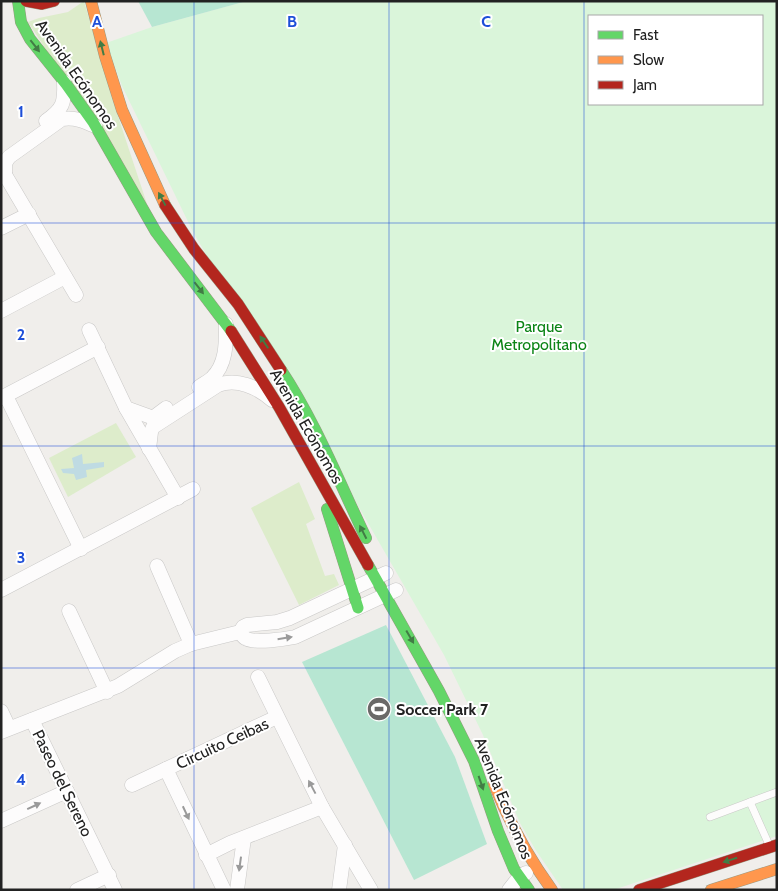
<svg xmlns="http://www.w3.org/2000/svg" width="778" height="891" viewBox="0 0 778 891" font-family="Cabin,sans-serif">
	<style>
		.grass { fill: #ddeccb }
		.park { fill: #daf5da; fill-rule: evenodd }
		.pitch { fill: #b7e6d2 }
		.water { fill: #bfdbe3 }
		.lines { fill: none; stroke-linecap: round; stroke-linejoin: round }
		.lane-casing { stroke: #c9c8c7; stroke-width: 8 }
		.street-casing { stroke: #c9c8c7; stroke-width: 15 }
		.fast-casing { stroke: #999a82; stroke-width: 12 }
		.slow-casing { stroke: #999a82; stroke-width: 12 }
		.jam-casing { stroke: #999a82; stroke-width: 12 }
		.lane { stroke: #fdfcfc; stroke-width: 7 }
		.street { stroke: #fdfcfc; stroke-width: 14 }
		.fast { stroke: #63d668; stroke-width: 11 }
		.slow { stroke: #ff974d; stroke-width: 11 }
		.jam { stroke: #b3261e; stroke-width: 11 }
		.oneway { fill: #427c45 }
		.oneway2 { fill: #9a9a9a }
		.grid { fill: none; stroke: #1d4ed8; stroke-width: 1; stroke-opacity: 0.55 }
		.labels { text-anchor: middle; stroke-width: 4; stroke-linejoin: round; paint-order: stroke }
		.street-label { font-size: 16px; fill: #222; stroke: #fff }
		.park-label { font-size: 16px; fill: #0c8416; stroke: #fff }
		.poi-label { font-size: 16px; font-weight: bold; fill: #222; stroke: #fff; text-anchor: start }
		.grid-label { font-size: 16px; text-anchor: middle; font-weight: bold; fill: #1d4ed8; stroke: #fff; stroke-width: 4; stroke-linejoin: round; paint-order: stroke }
	</style>
	<rect width="100%" height="100%" fill="#f0eeeb"/>
	<g class="grass">
		<path d="M 84,1 L 111,95 L 147,204 L 28,22 L 39,18 L 68,12 Z"/>
		<path d="M 116,423 L 136,457 L 68,497 L 49,458 Z"/>
		<path d="M 299,482 L 315,519 L 306,524 L 325,576 L 334,574 L 339,585 L 299,605 L 251,508 Z"/>
	</g>
	<path class="park" d="M 247,1 L 777,1 L 777,836 L 613,890 L 563,890 L 535,849 L 520,823 L 483,735 L 444,655 L 357,504 L 194,234 L 122,86 L 106,43 L 152,27 ZM 589,16 L 762,16 L 762,104 L 589,104 Z"/>
	<g class="pitch">
		<path d="M 138,1 L 247,1 L 152,27 Z"/>
		<path d="M 386,625 L 455,757 L 487,844 L 414,880 L 302,662 Z"/>
	</g>
	<path class="water" d="M 82,454 L 83,464 L 104,462 L 104,467 L 86,470 L 87,477 L 76,480 L 74,474 L 63,473 L 61,469 L 74,468 L 72,458 Z"/>
	<g class="lines">
		<g class="lane-casing">
			<g id="lane">
				<path d="M 750,802 L 770,847"/>
				<path d="M 710,817 L 777,792"/>
			</g>
		</g>
		<g class="street-casing">
			<g id="street">
				<path d="M 46,121 C 63,109 65,103 64,82"/>
				<path d="M 1,168 L 76,295"/>
				<path d="M 5,174 L 5,163 L 9,157 L 62,119 C 75,117 84,121 95,126"/>
				<path d="M 1,228 L 29,214"/>
				<path d="M 1,311 L 65,277"/>
				<path d="M 89,330 L 126,408 L 178,498"/>
				<path d="M 199,387 C 203,384 209,381 212,378 C 227,364 226,341 226,324"/>
				<path d="M 6,396 L 81,549"/>
				<path d="M 1,398 L 98,347"/>
				<path d="M 126,408 L 151,417 L 154,417 L 166,408"/>
				<path d="M 149,449 L 151,432 L 153,427 L 218,385 C 237,378 257,387 272,400"/>
				<path d="M 157,566 L 191,644"/>
				<path d="M 1,590 L 193,489"/>
				<path d="M 69,611 L 107,692"/>
				<path d="M 240,632 C 241,633 244,638 245,638 C 254,644 285,639 295,637 L 396,590"/>
				<path d="M 240,632 L 243,627 L 247,625 L 277,622 L 290,618 L 386,573"/>
				<path d="M 258,677 L 322,807 L 371,890"/>
				<path d="M 1,711 L 9,728"/>
				<path d="M 32,720 L 115,890"/>
				<path d="M 1,732 L 118,686 L 175,651 L 191,644 L 240,632"/>
				<path d="M 166,769 L 224,890"/>
				<path d="M 132,785 L 277,717"/>
				<path d="M 1,821 L 67,791"/>
				<path d="M 206,855 L 230,843 L 322,807"/>
				<path d="M 77,890 L 109,875"/>
				<path d="M 237,890 L 244,838"/>
				<path d="M 339,890 L 345,845"/>
				<path d="M 509,890 L 520,876 L 526,873"/>
			</g>
		</g>
		<g class="fast-casing">
			<g id="fast">
				<path d="M 18,1 L 21,22 L 30,39 L 66,84 L 93,122 L 156,232 L 231,331"/>
				<path d="M 281,370 C 316,423 339,482 366,538"/>
				<path d="M 327,509 L 358,608"/>
				<path d="M 368,565 L 439,691 L 474,761 L 498,831 L 514,869 L 529,890"/>
			</g>
		</g>
		<g class="slow-casing">
			<g id="slow">
				<path d="M 91,1 L 105,56 L 122,110 L 165,205"/>
				<path d="M 494,784 C 509,822 528,857 552,890"/>
				<path d="M 711,890 L 777,869"/>
			</g>
		</g>
		<g class="jam-casing">
			<g id="jam">
				<path d="M 26,1 L 42,4 L 54,1"/>
				<path d="M 165,205 L 194,249 L 238,304 L 281,370"/>
				<path d="M 231,331 L 279,407 L 368,565"/>
				<path d="M 639,890 L 777,845"/>
			</g>
		</g>
		<use href="#lane" class="lane"/>
		<use href="#street" class="street"/>
		<use href="#fast" class="fast"/>
		<use href="#slow" class="slow"/>
		<use href="#jam" class="jam"/>
	</g>
	<defs><path id="oneway-solid" d="M-6-.8H1V-3.2L6.5 0L1 3.2V.8H-6Z" transform="scale(1.25)"/></defs>
	<g class="oneway">
		<use href="#oneway-solid" transform="translate(35 46) rotate(52)"/>
		<use href="#oneway-solid" transform="translate(102 48) rotate(-104)"/>
		<use href="#oneway-solid" transform="translate(162 199) rotate(-118)"/>
		<use href="#oneway-solid" transform="translate(199 288) rotate(52)"/>
		<use href="#oneway-solid" transform="translate(264 342) rotate(-124)"/>
		<use href="#oneway-solid" transform="translate(363 532) rotate(-117)"/>
		<use href="#oneway-solid" transform="translate(410 637) rotate(60)"/>
		<use href="#oneway-solid" transform="translate(481 783) rotate(71)"/>
		<use href="#oneway-solid" transform="translate(730 860) rotate(162)"/>
	</g>
	<g class="oneway2">
		<use href="#oneway-solid" transform="translate(285 638) rotate(-9)"/>
		<use href="#oneway-solid" transform="translate(312 787) rotate(-118)"/>
		<use href="#oneway-solid" transform="translate(34 806) rotate(-25)"/>
		<use href="#oneway-solid" transform="translate(186 813) rotate(65)"/>
		<use href="#oneway-solid" transform="translate(240 864) rotate(98)"/>
	</g>
	<path class="grid" d="M 194,1 L 194,890M 389,1 L 389,890M 584,1 L 584,890M 1,223 L 777,223M 1,446 L 777,446M 1,668 L 777,668"/>
	<defs>
		<g id="stadium-disc" transform="scale(1.25)"><circle r="9.5" fill="#6a6968" stroke="#fff"/><path d="M0-5a6.5 5 0 1 0 0 10a6.5 5 0 1 0 0-10ZM-3.5-1.8h7v3.6h-7Z" fill="#fff"/></g>
	</defs>
	<g fill-rule="evenodd">
		<use href="#stadium-disc" x="379" y="709"/>
	</g>
	<g class="labels">
		<g class="street-label">
			<text transform="translate(77 74) rotate(55)" y="6">Avenida Ecónomos</text>
			<text transform="translate(307 426) rotate(60)" y="6">Avenida Ecónomos</text>
			<text transform="translate(222 743) rotate(-25)" y="6">Circuito Ceibas</text>
			<text transform="translate(63 783) rotate(64)" y="6">Paseo del Sereno</text>
			<text transform="translate(504 798) rotate(68)" y="6">Avenida Ecónomos</text>
		</g>
		<g class="park-label">
			<text x="539" y="332">Parque<tspan x="539" dy="18">Metropolitano</tspan></text>
		</g>
		<g class="poi-label">
			<text x="396" y="715">Soccer Park 7</text>
		</g>
	</g>
	<g class="grid-label">
		<text x="97" y="27">A</text>
		<text x="292" y="27">B</text>
		<text x="486" y="27">C</text>
		<text x="21" y="117">1</text>
		<text x="21" y="340">2</text>
		<text x="21" y="563">3</text>
		<text x="21" y="785">4</text>
	</g>
	<rect width="778" height="891" fill="none" stroke="#222222" stroke-width="5"/>
	<rect x="588" y="15" width="175" height="90" fill="#ffffff" stroke="#a7a7a7"/>
	<rect x="598" y="31" width="25" height="8" fill="#63d668" stroke="#a7a7a7"/>
	<text x="633" y="40" font-size="15" fill="#222222">Fast</text>
	<rect x="598" y="56" width="25" height="8" fill="#ff974d" stroke="#a7a7a7"/>
	<text x="633" y="65" font-size="15" fill="#222222">Slow</text>
	<rect x="598" y="81" width="25" height="8" fill="#b3261e" stroke="#a7a7a7"/>
	<text x="633" y="90" font-size="15" fill="#222222">Jam</text>
</svg>
